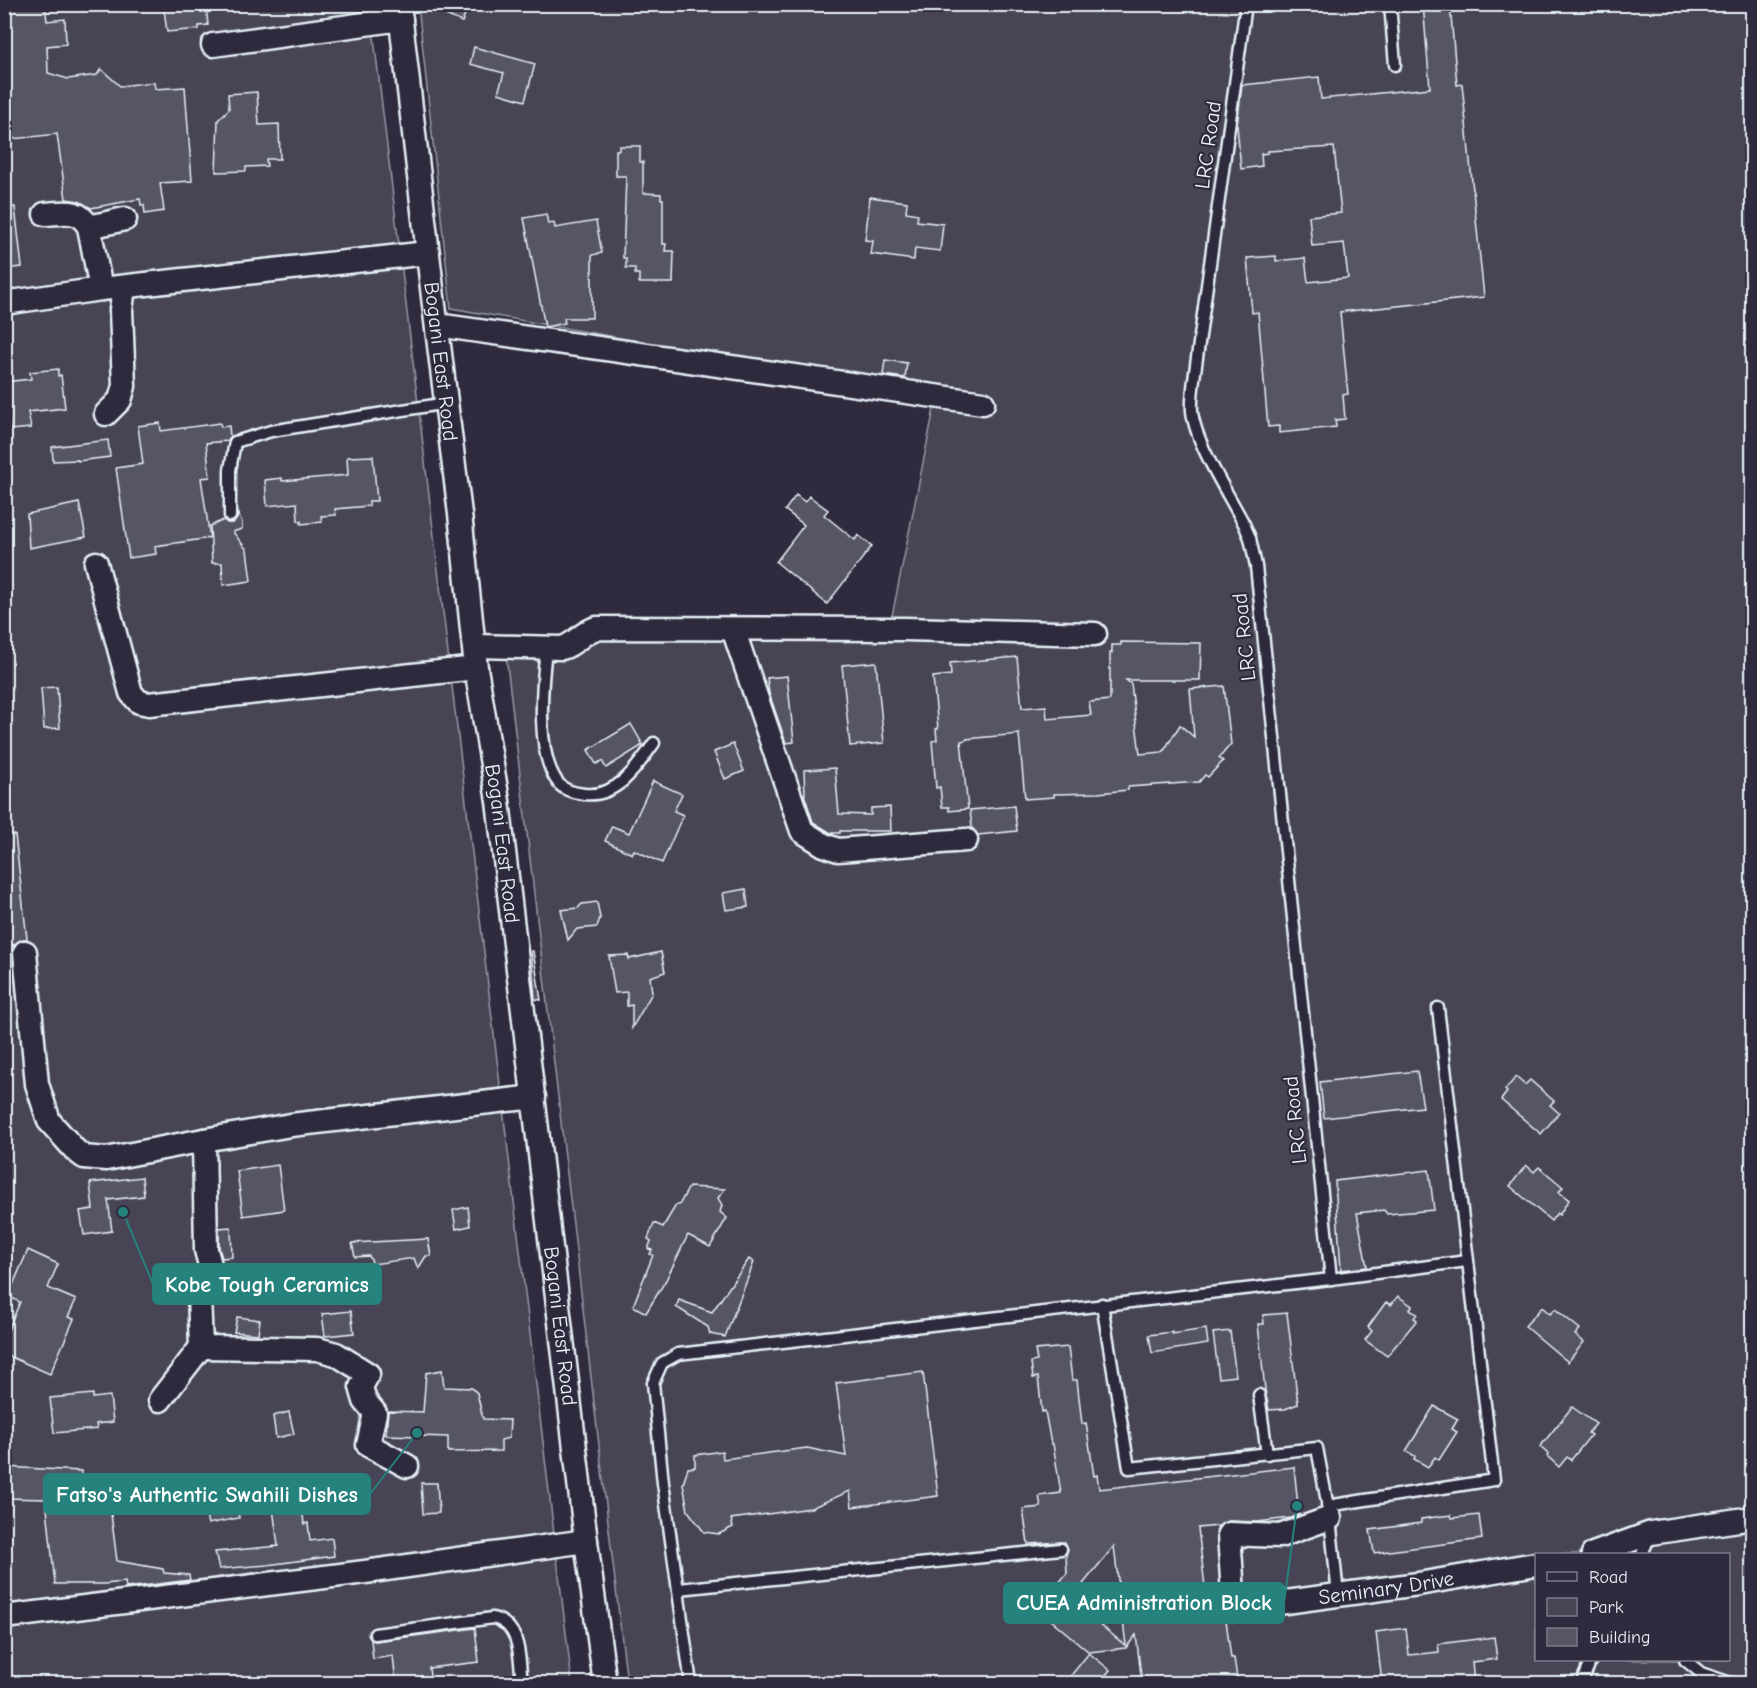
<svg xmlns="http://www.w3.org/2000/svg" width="1757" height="1688" viewBox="0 0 1757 1688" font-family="'Comic Neue',sans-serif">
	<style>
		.green { fill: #464455; stroke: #979aa6; stroke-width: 1.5; fill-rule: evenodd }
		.building { fill: #575565; stroke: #e8f1f8; stroke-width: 1.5; fill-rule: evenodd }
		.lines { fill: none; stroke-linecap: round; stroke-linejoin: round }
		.service-casing { stroke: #e8f1f8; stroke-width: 15 }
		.minor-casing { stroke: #e8f1f8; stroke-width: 27 }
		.service { stroke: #2f2a3d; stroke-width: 10 }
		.minor { stroke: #2f2a3d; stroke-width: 22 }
		.labels { text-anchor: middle; stroke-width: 4.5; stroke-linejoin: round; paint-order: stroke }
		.street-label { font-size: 21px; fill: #e8f1f8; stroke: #2f2a3d }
		.leader { fill: none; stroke: #25827c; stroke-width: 2 }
		.callout-dot { fill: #25827c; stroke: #2f2a3d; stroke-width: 2 }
		.callout { fill: #25827c; stroke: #25827c; stroke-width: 2 }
		.callout-label { font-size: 22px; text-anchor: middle; font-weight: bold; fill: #fff }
	</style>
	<rect width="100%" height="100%" fill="#2f2a3d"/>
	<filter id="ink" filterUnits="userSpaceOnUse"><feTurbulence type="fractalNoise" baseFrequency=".0167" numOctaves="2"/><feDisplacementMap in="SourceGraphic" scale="12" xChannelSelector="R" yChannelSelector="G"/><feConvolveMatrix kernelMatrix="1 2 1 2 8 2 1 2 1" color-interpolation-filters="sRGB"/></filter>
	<g filter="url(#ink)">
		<g class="green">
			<path d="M 5,5 L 370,5 L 572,1683 L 5,1684 Z"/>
			<path d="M 418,5 L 1752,5 L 1752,1683 L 627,1683 L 504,638 L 887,641 L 937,394 L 451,308 ZM 1536,1554 L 1728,1554 L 1728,1660 L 1536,1660 Z"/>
		</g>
		<g class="building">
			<path d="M 6,4 L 45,4 L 47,21 L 65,19 L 66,44 L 47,46 L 48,73 L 68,79 L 97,75 L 101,69 L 120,86 L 154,82 L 155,89 L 185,87 L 192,181 L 160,183 L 164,211 L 145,214 L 144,205 L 141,205 L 140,199 L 91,208 L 79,201 L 66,199 L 57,134 L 4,140 L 4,34 L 10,33 Z"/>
			<path d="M 174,4 L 206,4 L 208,25 L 199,26 L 199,29 L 167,32 L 164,9 L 174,8 Z"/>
			<path d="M 420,4 L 469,4 L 462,22 Z"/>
			<path d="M 1423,4 L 1450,4 L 1457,85 L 1462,84 L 1484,297 L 1340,312 L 1348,394 L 1343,395 L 1345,419 L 1335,420 L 1336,427 L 1279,433 L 1279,426 L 1268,427 L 1258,312 L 1252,313 L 1247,258 L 1276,256 L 1276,261 L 1305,258 L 1308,282 L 1348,278 L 1344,243 L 1312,246 L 1309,216 L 1341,213 L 1334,147 L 1268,151 L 1268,153 L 1261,154 L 1262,166 L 1241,169 L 1237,126 L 1242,85 L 1319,77 L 1321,99 L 1430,88 Z"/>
			<path d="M 474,47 L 535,64 L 525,101 L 498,93 L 504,73 L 470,64 Z"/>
			<path d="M 257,92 L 259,125 L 279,124 L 280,159 L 266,159 L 267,166 L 246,167 L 246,171 L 216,172 L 218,120 L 229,109 L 228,94 Z"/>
			<path d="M 619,146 L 640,146 L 640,162 L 643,162 L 643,193 L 661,194 L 661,199 L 663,199 L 663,244 L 666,244 L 665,251 L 674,251 L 673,283 L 639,283 L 639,274 L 635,274 L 635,268 L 626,268 L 626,258 L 623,258 L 626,176 L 616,176 L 616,150 L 619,150 Z"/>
			<path d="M 870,197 L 907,202 L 906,212 L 918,214 L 917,221 L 943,224 L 940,251 L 915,248 L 914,260 L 871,254 L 873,241 L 865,240 Z"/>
			<path d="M 15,207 L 22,267 L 4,269 L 4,208 Z"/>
			<path d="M 546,214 L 548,224 L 554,223 L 555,228 L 596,221 L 602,253 L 592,255 L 592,318 L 564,318 L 565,323 L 545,327 L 524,218 Z"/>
			<path d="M 885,360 L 907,363 L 905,378 L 883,375 Z"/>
			<path d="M 58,369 L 58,376 L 61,375 L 65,408 L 28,412 L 31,428 L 10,430 L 4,382 L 31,379 L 30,372 Z"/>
			<path d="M 160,423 L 161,431 L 220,423 L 221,427 L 229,426 L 230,436 L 228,441 L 206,443 L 210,477 L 201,478 L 210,538 L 155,546 L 156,554 L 129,558 L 116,468 L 143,464 L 138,426 Z"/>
			<path d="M 108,440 L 110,457 L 78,461 L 78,460 L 53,461 L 52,447 Z"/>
			<path d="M 373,456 L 377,501 L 369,501 L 369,506 L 335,509 L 336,515 L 321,516 L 322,522 L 301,524 L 301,521 L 298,521 L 297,503 L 267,506 L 265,480 L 282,478 L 282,481 L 348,475 L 347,457 Z"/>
			<path d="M 796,495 L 805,502 L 809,496 L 828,510 L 824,515 L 855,540 L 858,535 L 872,546 L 827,604 L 776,562 L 804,525 L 785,510 Z"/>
			<path d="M 79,503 L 86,537 L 29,548 L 27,514 Z"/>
			<path d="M 238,514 L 242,522 L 242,529 L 233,532 L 247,550 L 251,581 L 223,585 L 222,563 L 212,563 L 210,526 L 224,520 L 227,523 L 233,523 L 237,519 Z"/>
			<path d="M 1121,642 L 1201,643 L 1200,680 L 1126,680 L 1131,684 L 1140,754 L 1163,752 L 1180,725 L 1194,737 L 1190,689 L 1224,686 L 1231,744 L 1219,758 L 1223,761 L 1208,777 L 1205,775 L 1199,782 L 1128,787 L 1128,790 L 1098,793 L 1054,794 L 1054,797 L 1025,799 L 1019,734 L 966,739 L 966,740 L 961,741 L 968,809 L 949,811 L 949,807 L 942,807 L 940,787 L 936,788 L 932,741 L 937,740 L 936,729 L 938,729 L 933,677 L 951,675 L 950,663 L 1017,657 L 1022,708 L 1046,706 L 1047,719 L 1091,715 L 1089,702 L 1110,700 L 1110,653 L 1112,653 L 1112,645 L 1121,645 Z"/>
			<path d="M 876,662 L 884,743 L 850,746 L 842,665 Z"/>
			<path d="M 787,676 L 794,742 L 786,743 L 769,693 L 767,678 Z"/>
			<path d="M 57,687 L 60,728 L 44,729 L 41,688 Z"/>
			<path d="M 631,724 L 643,745 L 606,768 L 602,761 L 596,764 L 588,750 Z"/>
			<path d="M 733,744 L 744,771 L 725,779 L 714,752 Z"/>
			<path d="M 835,768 L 839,814 L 871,815 L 871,808 L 890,807 L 891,831 L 840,831 L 840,833 L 831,833 L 813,822 L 804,794 L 805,794 L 804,770 Z"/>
			<path d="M 653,781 L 682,794 L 674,811 L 683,815 L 662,863 L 634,850 L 632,854 L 605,841 L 612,826 L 629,833 Z"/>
			<path d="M 1014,806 L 1017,831 L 978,835 L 972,828 L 970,810 Z"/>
			<path d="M 4,835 L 15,835 L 27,939 L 23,939 L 13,945 L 4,947 Z"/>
			<path d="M 746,889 L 748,907 L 726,910 L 723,893 Z"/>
			<path d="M 597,902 L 600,918 L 597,927 L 577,929 L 568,940 L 561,910 L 578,908 L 582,904 Z"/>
			<path d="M 531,951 L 533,951 L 541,1000 L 535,999 Z"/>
			<path d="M 661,952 L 665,972 L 650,977 L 652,993 L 632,1028 L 632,1005 L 627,1006 L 627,992 L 615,993 L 609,956 L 628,955 L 629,959 Z"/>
			<path d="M 1417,1071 L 1423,1107 L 1324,1118 L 1320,1082 Z"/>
			<path d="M 1516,1077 L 1525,1085 L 1530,1080 L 1554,1101 L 1550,1105 L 1559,1113 L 1541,1134 L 1501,1100 L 1507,1092 L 1505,1090 Z"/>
			<path d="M 278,1165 L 284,1210 L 243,1216 L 237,1171 Z"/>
			<path d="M 1526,1165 L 1534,1172 L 1539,1167 L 1563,1187 L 1559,1192 L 1569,1200 L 1559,1215 L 1557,1213 L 1551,1221 L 1510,1186 Z"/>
			<path d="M 1429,1170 L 1434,1210 L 1387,1214 L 1384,1210 L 1357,1213 L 1367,1267 L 1341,1270 L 1335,1181 Z"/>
			<path d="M 142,1177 L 144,1196 L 108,1200 L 112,1231 L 84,1235 L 80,1211 L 93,1209 L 90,1183 Z"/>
			<path d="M 689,1187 L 725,1189 L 718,1198 L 722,1205 L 720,1212 L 727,1218 L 710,1247 L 688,1235 L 666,1280 L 646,1313 L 633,1306 L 653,1255 L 650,1254 L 652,1250 L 648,1249 L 651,1241 L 648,1239 L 654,1223 L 663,1227 L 676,1205 L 679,1205 Z"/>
			<path d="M 468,1207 L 470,1226 L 456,1229 L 453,1210 Z"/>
			<path d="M 231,1227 L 232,1257 L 222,1258 L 219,1248 L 219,1228 Z"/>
			<path d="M 428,1239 L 431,1256 L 426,1256 L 418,1269 L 414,1258 L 373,1264 L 369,1256 L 355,1257 L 352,1243 Z"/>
			<path d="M 28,1250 L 58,1264 L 48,1288 L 76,1300 L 68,1317 L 74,1319 L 50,1374 L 4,1354 L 4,1339 L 20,1302 L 8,1296 Z"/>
			<path d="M 749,1259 L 754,1262 L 725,1337 L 710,1334 L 708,1327 L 676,1307 L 679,1300 L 712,1312 Z"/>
			<path d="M 1398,1296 L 1412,1306 L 1410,1309 L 1417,1314 L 1414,1318 L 1417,1320 L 1387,1356 L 1365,1340 L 1372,1331 L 1368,1327 L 1386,1302 L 1391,1305 Z"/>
			<path d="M 1542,1307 L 1550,1314 L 1555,1309 L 1580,1329 L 1575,1335 L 1584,1342 L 1568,1362 L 1525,1326 Z"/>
			<path d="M 351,1311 L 354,1333 L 325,1336 L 322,1314 Z"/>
			<path d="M 1287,1313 L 1298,1404 L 1285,1409 L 1269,1410 L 1265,1390 L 1258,1324 L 1264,1324 L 1263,1315 Z"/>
			<path d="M 237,1317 L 260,1320 L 258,1334 L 234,1332 Z"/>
			<path d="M 1206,1329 L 1208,1344 L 1152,1353 L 1149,1335 L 1172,1332 L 1172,1334 Z"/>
			<path d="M 1230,1331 L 1236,1376 L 1219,1378 L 1213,1333 Z"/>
			<path d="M 1068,1347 L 1072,1380 L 1077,1380 L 1082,1424 L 1086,1423 L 1094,1476 L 1097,1475 L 1099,1489 L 1294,1467 L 1299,1515 L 1291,1518 L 1257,1522 L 1229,1521 L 1219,1526 L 1198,1528 L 1209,1620 L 1224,1618 L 1226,1620 L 1231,1658 L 1234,1658 L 1237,1678 L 1209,1681 L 1210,1683 L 1142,1683 L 1136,1635 L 1126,1648 L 1089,1652 L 1038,1609 L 1067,1573 L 1066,1555 L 1068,1549 L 1065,1542 L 1061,1542 L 1028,1544 L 1023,1509 L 1041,1507 L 1039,1496 L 1061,1493 L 1053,1444 L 1051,1444 L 1045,1411 L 1042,1412 L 1038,1377 L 1033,1378 L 1031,1362 L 1037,1361 L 1035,1350 ZM 1114,1546 L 1126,1646 L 1070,1600 Z"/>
			<path d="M 442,1370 L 444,1387 L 472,1388 L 477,1393 L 483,1419 L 510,1420 L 509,1438 L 501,1440 L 501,1451 L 448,1452 L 448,1437 L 386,1435 L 388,1411 L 423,1412 L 426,1373 Z"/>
			<path d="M 923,1372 L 938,1496 L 852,1507 L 850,1491 L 811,1508 L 731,1519 L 733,1527 L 719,1534 L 704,1532 L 688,1511 L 683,1484 L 688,1468 L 695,1467 L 695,1455 L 722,1451 L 723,1459 L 807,1448 L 846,1456 L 836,1383 Z"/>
			<path d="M 93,1394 L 93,1398 L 110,1396 L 113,1422 L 96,1424 L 97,1429 L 54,1433 L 50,1398 Z"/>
			<path d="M 1434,1406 L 1458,1419 L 1452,1429 L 1457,1432 L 1439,1460 L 1435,1457 L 1428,1467 L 1414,1459 L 1415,1456 L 1406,1451 Z"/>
			<path d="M 1572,1407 L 1596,1424 L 1588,1433 L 1591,1435 L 1571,1460 L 1567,1457 L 1559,1467 L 1547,1456 L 1548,1454 L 1540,1447 Z"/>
			<path d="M 289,1412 L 294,1434 L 276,1438 L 273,1416 Z"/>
			<path d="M 4,1467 L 81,1471 L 79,1509 L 110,1506 L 117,1561 L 163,1569 L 164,1573 L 189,1575 L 190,1580 L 126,1588 L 125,1582 L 104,1584 L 55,1584 L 46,1499 L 4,1498 Z"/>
			<path d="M 288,1481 L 290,1490 L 301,1496 L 304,1524 L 308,1523 L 310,1541 L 332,1538 L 334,1556 L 267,1565 L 219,1569 L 215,1552 L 278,1546 L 272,1501 L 262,1503 L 260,1486 Z"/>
			<path d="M 421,1483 L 437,1483 L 439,1513 L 423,1514 Z"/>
			<path d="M 235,1494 L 239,1518 L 208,1524 L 202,1500 Z"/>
			<path d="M 1451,1515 L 1452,1518 L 1479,1515 L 1482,1539 L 1374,1553 L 1370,1530 L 1421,1523 L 1421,1519 Z"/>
			<path d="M 475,1628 L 479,1662 L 429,1668 L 431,1683 L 396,1683 L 393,1656 L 373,1659 L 371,1640 L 376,1641 Z"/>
			<path d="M 1406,1628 L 1409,1655 L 1439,1652 L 1438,1644 L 1494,1637 L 1497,1659 L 1472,1662 L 1474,1683 L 1382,1683 L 1376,1632 Z"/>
			<path d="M 1089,1653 L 1110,1670 L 1099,1683 L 1065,1683 Z"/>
		</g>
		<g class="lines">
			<g class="service-casing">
				<g id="service">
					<path d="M 1246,4 L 1196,365 C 1194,380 1191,396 1192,411 C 1195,443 1229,495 1244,524 L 1250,538 L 1256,566 L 1331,1279"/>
					<path d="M 1390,4 L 1395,65"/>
					<path d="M 230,516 L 230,470 L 235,442 L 271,431 L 447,403"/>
					<path d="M 546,649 C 542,684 535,755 559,784 C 565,791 575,793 584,794 C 617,798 637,767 654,743"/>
					<path d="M 1102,1304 L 1129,1468 L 1317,1448 L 1330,1518 L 1338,1595"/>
					<path d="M 1259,1395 L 1267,1454"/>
					<path d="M 1327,1506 L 1494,1480 L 1438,1008"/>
					<path d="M 1642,1554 L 1650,1536"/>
					<path d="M 679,1589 L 1061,1549"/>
					<path d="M 375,1634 L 493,1618 C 522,1625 519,1659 522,1684"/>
					<path d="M 1685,1660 L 1701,1673 L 1734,1684"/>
					<path d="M 691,1684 L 663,1483 L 653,1383 L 662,1363 L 678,1354 L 1331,1279 L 1467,1261"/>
					<path d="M 1581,1684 L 1591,1660"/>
				</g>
			</g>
			<g class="minor-casing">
				<g id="minor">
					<path id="s1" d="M 399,4 L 433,297 L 460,514 L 476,668 L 498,801 L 586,1541 L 605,1684"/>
					<path d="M 213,45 L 401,19"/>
					<path d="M 45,214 C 65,213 78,208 89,227 L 101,289"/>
					<path d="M 89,227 L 125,219"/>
					<path d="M 4,303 L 101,289 L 428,253"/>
					<path d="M 437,325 L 983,403"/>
					<path d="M 106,414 L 120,400 L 124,386 L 121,310 L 124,287"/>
					<path d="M 96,563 L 131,693 L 139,702 L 149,704 L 476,668"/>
					<path d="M 733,629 L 802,831 L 824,845 L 838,850 L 966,840"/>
					<path d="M 475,646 L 562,648 C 576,644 583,631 597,628 L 905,629 L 1095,634"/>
					<path d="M 25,952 L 37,1084 L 49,1121 L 76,1151 L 84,1157 L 106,1159 L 204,1140"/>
					<path d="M 160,1400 L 201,1347"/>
					<path d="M 407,1466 L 368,1445 L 375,1413 L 365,1401 L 361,1387 L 368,1374 L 336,1354 L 317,1349 L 201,1347 L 199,1294 L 210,1265 L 206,1250 L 204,1140 L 291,1125 L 534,1097"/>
					<path id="s2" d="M 1330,1518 L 1280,1536 L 1229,1534 L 1234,1609 L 1418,1584 L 1536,1564"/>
					<path d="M 1593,1554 L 1651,1533 L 1752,1518"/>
					<path d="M 4,1617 L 365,1572 L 586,1541"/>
				</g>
			</g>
			<use href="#service" class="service"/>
			<use href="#minor" class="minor"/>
		</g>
	</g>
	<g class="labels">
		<g class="street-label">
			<text transform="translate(1208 145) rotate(-82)" y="7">LRC Road</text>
			<text dy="7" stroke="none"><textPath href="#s1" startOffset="360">Bogani East Road</textPath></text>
			<text transform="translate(1244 637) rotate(-96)" y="7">LRC Road</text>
			<text dy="7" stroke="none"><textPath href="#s1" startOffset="846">Bogani East Road</textPath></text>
			<text transform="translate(1295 1120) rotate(-96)" y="7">LRC Road</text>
			<text dy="7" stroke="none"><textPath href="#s1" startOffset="1332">Bogani East Road</textPath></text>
			<text dy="7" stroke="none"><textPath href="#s2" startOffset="333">Seminary Drive</textPath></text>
		</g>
	</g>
	<path class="leader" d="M123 1212L153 1284M417 1433L370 1494M1297 1506L1284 1603"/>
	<g class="callout-dot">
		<circle cx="123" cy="1212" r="6"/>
		<circle cx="417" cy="1433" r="6"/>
		<circle cx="1297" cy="1506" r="6"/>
	</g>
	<g class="callout">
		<rect x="153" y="1264" width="228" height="40" rx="6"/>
		<rect x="44" y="1474" width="326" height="40" rx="6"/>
		<rect x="1004" y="1583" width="280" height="40" rx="6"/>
	</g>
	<g class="callout-label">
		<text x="267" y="1292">Kobe Tough Ceramics</text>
		<text x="207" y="1502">Fatso's Authentic Swahili Dishes</text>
		<text x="1144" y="1610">CUEA Administration Block</text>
	</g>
	<rect width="1757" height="1688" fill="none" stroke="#2f2a3d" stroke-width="24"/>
	<rect x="12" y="12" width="1733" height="1664" fill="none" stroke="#e8f1f8" stroke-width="2" filter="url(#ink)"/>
	<rect x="1535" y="1553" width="195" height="108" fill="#2f2a3d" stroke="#797a88" stroke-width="1.5"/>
	<rect x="1547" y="1572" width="30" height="9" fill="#2f2a3d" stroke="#797a88" stroke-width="1.5"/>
	<text x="1589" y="1583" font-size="18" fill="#e8f1f8">Road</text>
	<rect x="1547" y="1598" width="30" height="18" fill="#464455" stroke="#797a88" stroke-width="1.5"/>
	<text x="1589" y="1613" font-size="18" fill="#e8f1f8">Park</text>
	<rect x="1547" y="1628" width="30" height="18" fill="#575565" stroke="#797a88" stroke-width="1.5"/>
	<text x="1589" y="1643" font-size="18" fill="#e8f1f8">Building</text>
</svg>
